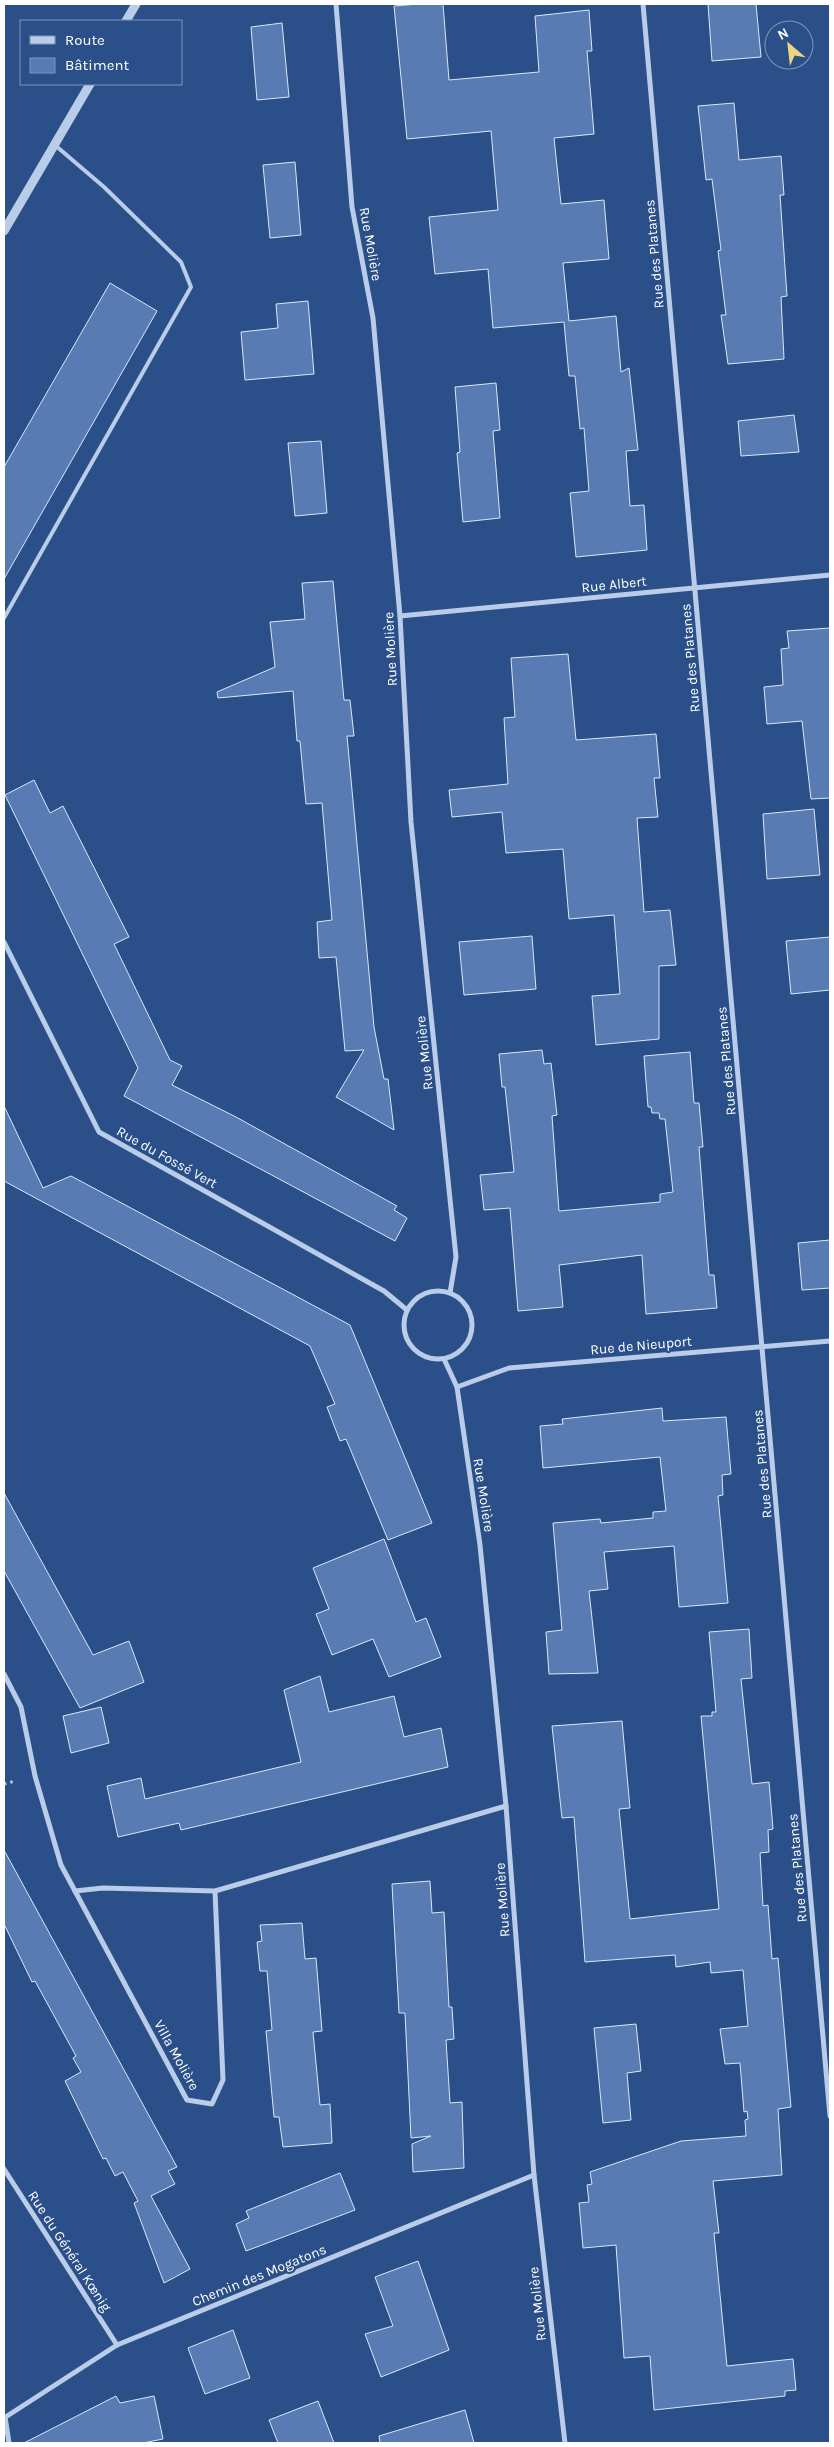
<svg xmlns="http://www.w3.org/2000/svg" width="834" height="2447" viewBox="0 0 834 2447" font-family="Karla,sans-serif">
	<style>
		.building { fill: #577bb2; stroke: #dce7f7 }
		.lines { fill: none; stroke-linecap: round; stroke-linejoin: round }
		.path { stroke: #b9cce8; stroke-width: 3; stroke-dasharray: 2.5 4; stroke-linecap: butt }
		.service { stroke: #b9cce8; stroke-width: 4 }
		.minor { stroke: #b9cce8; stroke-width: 5 }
		.tertiary { stroke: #b9cce8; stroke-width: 9 }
		.labels { text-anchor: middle; stroke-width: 4.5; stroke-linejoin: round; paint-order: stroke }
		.street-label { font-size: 14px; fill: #fff; stroke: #2b4f89 }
	</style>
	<rect width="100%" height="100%" fill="#2b4f89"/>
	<g class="building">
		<path d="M 418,4 L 443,4 L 449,80 L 539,72 L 535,16 L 589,10 L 592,51 L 587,51 L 594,134 L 554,138 L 561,204 L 604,200 L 609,259 L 563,263 L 569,321 L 616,316 L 621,372 L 629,368 L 638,450 L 626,451 L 630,506 L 644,505 L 647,550 L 576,557 L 570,493 L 589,491 L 584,428 L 580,429 L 575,376 L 569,376 L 564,322 L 493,328 L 488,269 L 435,274 L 429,217 L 498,210 L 491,131 L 407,139 L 394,6 Z"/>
		<path d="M 708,4 L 756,4 L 761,57 L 712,61 Z"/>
		<path d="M 282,23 L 289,97 L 257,100 L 251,27 Z"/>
		<path d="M 734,103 L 739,160 L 781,156 L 784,195 L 780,195 L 787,296 L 781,297 L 784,359 L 728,364 L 721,315 L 726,315 L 718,251 L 721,250 L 712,179 L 706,180 L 698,106 Z"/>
		<path d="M 295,162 L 301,235 L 270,238 L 263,165 Z"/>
		<path d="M 110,283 L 157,311 L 4,579 L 4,467 Z"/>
		<path d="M 308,301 L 314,374 L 245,380 L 241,332 L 278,328 L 276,304 Z"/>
		<path d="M 496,383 L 500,430 L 493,431 L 500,518 L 463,522 L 457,453 L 460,452 L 455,387 Z"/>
		<path d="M 794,415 L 799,452 L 741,456 L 738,421 Z"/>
		<path d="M 321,441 L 327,513 L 295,516 L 288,443 Z"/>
		<path d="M 333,581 L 344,700 L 350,700 L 354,736 L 347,736 L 374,1027 L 384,1079 L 388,1079 L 394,1130 L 336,1097 L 364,1050 L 345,1051 L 336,957 L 319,958 L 317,922 L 332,920 L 322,803 L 306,804 L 300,741 L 297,741 L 293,691 L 218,698 L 217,692 L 275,667 L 270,622 L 305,619 L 302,583 Z"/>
		<path d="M 830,628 L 830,798 L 811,799 L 802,721 L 767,724 L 764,687 L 783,685 L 781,649 L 789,648 L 787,631 Z"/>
		<path d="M 568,654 L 576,740 L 656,734 L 660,778 L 654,778 L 658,817 L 637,818 L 644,912 L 670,910 L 676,965 L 659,966 L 659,1039 L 596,1045 L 592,996 L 620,994 L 614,915 L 569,919 L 563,849 L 506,853 L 502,812 L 452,817 L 449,790 L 508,784 L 504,718 L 515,717 L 511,658 Z"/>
		<path d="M 34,780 L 50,813 L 63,806 L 129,937 L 114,944 L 170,1060 L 182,1066 L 172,1085 L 236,1117 L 397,1206 L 394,1210 L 407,1218 L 395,1241 L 124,1096 L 138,1068 L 5,795 Z"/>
		<path d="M 814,809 L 820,875 L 767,879 L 763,814 Z"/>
		<path d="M 532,936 L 536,989 L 464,995 L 459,942 Z"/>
		<path d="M 830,937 L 830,990 L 791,994 L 786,941 Z"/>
		<path d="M 542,1050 L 544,1064 L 551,1063 L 557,1115 L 552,1116 L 559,1211 L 660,1202 L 660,1194 L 673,1192 L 665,1119 L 660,1119 L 659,1113 L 652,1113 L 651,1107 L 648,1107 L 644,1056 L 690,1052 L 694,1103 L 699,1103 L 703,1147 L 699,1147 L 709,1275 L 714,1275 L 717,1308 L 646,1314 L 642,1255 L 559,1265 L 563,1307 L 518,1311 L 510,1208 L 484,1210 L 480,1175 L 514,1172 L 505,1087 L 502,1087 L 499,1054 Z"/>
		<path d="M 4,1106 L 43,1188 L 71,1176 L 350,1325 L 432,1523 L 388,1540 L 346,1439 L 340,1441 L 327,1407 L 335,1404 L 310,1346 L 4,1181 Z"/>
		<path d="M 830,1240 L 830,1288 L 802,1290 L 798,1243 Z"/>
		<path d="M 662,1408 L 663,1421 L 726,1417 L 731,1474 L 722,1475 L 723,1495 L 718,1496 L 728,1603 L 679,1607 L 674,1546 L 604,1552 L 608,1589 L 589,1591 L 598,1673 L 549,1674 L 546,1632 L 562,1630 L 553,1523 L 600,1519 L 601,1523 L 653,1518 L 653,1512 L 666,1511 L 660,1457 L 543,1468 L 540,1426 L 563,1424 L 562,1419 Z"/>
		<path d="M 4,1493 L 93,1655 L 129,1641 L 144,1682 L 80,1708 L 4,1571 Z"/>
		<path d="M 384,1539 L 416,1622 L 426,1618 L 441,1657 L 389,1677 L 373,1639 L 332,1655 L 316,1614 L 329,1609 L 313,1568 Z"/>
		<path d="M 749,1629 L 752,1678 L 741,1679 L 752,1784 L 769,1782 L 773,1829 L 768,1830 L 769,1852 L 760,1853 L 763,1906 L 768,1905 L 772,1959 L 778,1958 L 791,2107 L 778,2109 L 782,2175 L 713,2181 L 719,2233 L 714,2233 L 727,2366 L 793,2359 L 796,2390 L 785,2391 L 785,2396 L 654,2410 L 650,2356 L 624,2358 L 616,2245 L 583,2248 L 579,2203 L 589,2202 L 587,2185 L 592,2184 L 590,2172 L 681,2141 L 746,2136 L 745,2120 L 748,2119 L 747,2111 L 744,2112 L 740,2063 L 725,2064 L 720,2029 L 748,2026 L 743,1970 L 711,1973 L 710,1962 L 676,1967 L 675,1955 L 585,1962 L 574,1817 L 562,1818 L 552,1726 L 622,1721 L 630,1808 L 619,1809 L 630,1919 L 719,1909 L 701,1716 L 712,1716 L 712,1712 L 716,1712 L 709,1632 Z"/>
		<path d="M 320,1676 L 329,1712 L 394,1696 L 404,1737 L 441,1728 L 448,1767 L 181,1830 L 179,1823 L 118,1837 L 107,1786 L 141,1778 L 145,1799 L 301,1762 L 284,1690 Z"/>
		<path d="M 101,1707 L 109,1743 L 71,1753 L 63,1716 Z"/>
		<path d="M 4,1850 L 177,2167 L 168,2171 L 175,2184 L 151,2196 L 190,2269 L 164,2283 L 134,2203 L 138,2201 L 123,2172 L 115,2176 L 106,2158 L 103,2159 L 65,2081 L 81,2072 L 73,2058 L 76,2056 L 35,1981 L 32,1982 L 4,1924 Z"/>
		<path d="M 430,1881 L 432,1913 L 444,1912 L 449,2007 L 452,2007 L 454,2039 L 446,2040 L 450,2103 L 462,2102 L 464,2168 L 413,2172 L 412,2144 L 431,2136 L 411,2138 L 405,2013 L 399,2013 L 392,1884 Z"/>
		<path d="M 302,1923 L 305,1959 L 316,1958 L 322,2031 L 313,2032 L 320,2105 L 330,2104 L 332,2143 L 283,2147 L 279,2117 L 274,2117 L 266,2031 L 272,2030 L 267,1971 L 260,1971 L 257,1942 L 262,1941 L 260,1925 Z"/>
		<path d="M 636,2024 L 641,2071 L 627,2073 L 631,2120 L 603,2123 L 594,2028 Z"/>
		<path d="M 340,2173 L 355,2210 L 246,2251 L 236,2224 L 249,2218 L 246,2211 Z"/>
		<path d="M 418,2261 L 449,2350 L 381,2377 L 365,2334 L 393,2326 L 375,2277 Z"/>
		<path d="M 233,2330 L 250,2378 L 205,2394 L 188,2348 Z"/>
		<path d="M 116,2396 L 120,2403 L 154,2396 L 163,2439 L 143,2443 L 24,2443 Z"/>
		<path d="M 318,2401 L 334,2443 L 278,2443 L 269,2420 Z"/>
		<path d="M 465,2410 L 474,2443 L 380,2443 L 379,2436 Z"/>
	</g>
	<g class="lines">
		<path class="path" d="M 4,1784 L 15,1781"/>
		<path class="service" d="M 4,618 L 191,287 L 181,262 L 104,187 L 56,146"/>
		<g class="minor">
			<path d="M 336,4 L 352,207 L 373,318 L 400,616 L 411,822 L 456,1257 L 450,1293"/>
			<path d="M 643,4 L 830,2116"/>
			<path d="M 400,616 L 830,575"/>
			<path d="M 4,942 L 99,1132 L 384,1291 L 407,1310"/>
			<circle cx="438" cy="1325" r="34"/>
			<path d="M 444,1359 L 457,1387 L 480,1545 L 506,1806 L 534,2175 L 565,2443"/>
			<path d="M 457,1387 L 509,1368 L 830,1341"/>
			<path d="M 4,1674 L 21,1707 L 35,1776 L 61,1865 L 75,1891 L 103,1888 L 215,1891 L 506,1806"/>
			<path d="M 75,1891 L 187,2100 L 212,2104 L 223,2080 L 215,1891"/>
			<path d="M 4,2169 L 117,2345"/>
			<path d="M 5,2417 L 9,2443"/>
			<path d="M 4,2418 L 117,2345 L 534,2175"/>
		</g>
		<g class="tertiary">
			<path d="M 126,21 L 136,4"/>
			<path d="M 4,231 L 90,84"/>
		</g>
	</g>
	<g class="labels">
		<g class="street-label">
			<text transform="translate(371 244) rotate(80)" y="5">Rue Molière</text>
			<text transform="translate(654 254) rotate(-95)" y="5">Rue des Platanes</text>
			<text transform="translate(614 584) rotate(-6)" y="5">Rue Albert</text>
			<text transform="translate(390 649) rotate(-93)" y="5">Rue Molière</text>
			<text transform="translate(690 658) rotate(-95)" y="5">Rue des Platanes</text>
			<text transform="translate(424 1053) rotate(-96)" y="5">Rue Molière</text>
			<text transform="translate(726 1061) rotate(-95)" y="5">Rue des Platanes</text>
			<text transform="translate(167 1157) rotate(29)" y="5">Rue du Fossé Vert</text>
			<text transform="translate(641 1345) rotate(-5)" y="5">Rue de Nieuport</text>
			<text transform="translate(762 1464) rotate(-95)" y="5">Rue des Platanes</text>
			<text transform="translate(484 1495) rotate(81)" y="5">Rue Molière</text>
			<text transform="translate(797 1868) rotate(-95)" y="5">Rue des Platanes</text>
			<text transform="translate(502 1900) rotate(-94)" y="5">Rue Molière</text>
			<text transform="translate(177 2055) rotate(61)" y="5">Villa Molière</text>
			<text transform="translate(70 2251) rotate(57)" y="5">Rue du Général Kœnig</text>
			<text transform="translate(259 2275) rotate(-22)" y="5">Chemin des Mogatons</text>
			<text transform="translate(537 2304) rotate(-96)" y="5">Rue Molière</text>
		</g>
	</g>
	<rect width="834" height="2447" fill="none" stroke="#ffffff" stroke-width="10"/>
	<rect x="20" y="20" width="162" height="65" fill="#2b4f89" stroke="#8095b8"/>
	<rect x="30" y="36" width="25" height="8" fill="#b9cce8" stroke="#8095b8"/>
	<text x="65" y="45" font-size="15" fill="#ffffff">Route</text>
	<rect x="30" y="58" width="25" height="15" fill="#577bb2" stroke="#8095b8"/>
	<text x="65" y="70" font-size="15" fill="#ffffff">Bâtiment</text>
	<g transform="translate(789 45) rotate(332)"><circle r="24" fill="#2b4f89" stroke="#8095b8"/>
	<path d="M0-4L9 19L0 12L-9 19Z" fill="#eed481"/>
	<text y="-8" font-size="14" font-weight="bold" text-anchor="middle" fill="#ffffff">N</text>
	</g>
</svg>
